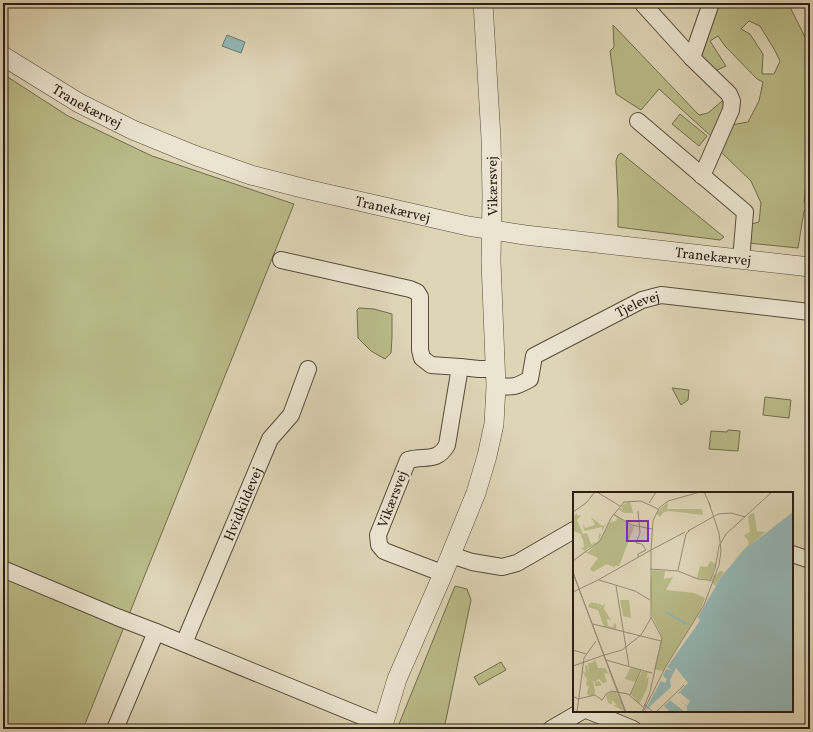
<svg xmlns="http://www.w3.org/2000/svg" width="813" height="732" viewBox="0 0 813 732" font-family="Vollkorn,serif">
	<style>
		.green { fill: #b9bb88; stroke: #726c4e; fill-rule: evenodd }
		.water { fill: #95b7b6; stroke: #6b7975 }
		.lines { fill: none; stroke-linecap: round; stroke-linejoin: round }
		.minor-casing { stroke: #584b3c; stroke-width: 18 }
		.tertiary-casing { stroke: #584b3c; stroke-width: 20 }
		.minor { stroke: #eae4d0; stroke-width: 16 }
		.tertiary { stroke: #eae4d0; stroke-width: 19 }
		.labels { text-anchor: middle; stroke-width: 4; stroke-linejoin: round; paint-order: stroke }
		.street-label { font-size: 14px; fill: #2b1d13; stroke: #eae4d0 }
		.inset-river { fill: none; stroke: #95b7b6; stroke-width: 2 }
		.inset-road { fill: none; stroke: #968b75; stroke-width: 1 }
		.view { fill: #7b2cbf; fill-opacity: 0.15; stroke: #7b2cbf; stroke-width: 2 }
		.inset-edge { fill: none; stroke: #2b1d13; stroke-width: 2 }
	</style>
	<rect width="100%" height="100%" fill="#ded5b6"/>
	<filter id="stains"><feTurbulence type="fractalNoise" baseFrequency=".005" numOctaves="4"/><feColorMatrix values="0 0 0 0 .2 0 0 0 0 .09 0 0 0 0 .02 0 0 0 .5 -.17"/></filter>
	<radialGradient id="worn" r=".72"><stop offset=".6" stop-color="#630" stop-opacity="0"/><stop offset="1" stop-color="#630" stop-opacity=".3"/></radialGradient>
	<g class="green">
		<path d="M 718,3 L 788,3 L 810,47 L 810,148 L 804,202 L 810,203 L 810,206 L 804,211 L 798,248 L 748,243 L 751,224 L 759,222 L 761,203 L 751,181 L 721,152 L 731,125 L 748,122 L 759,101 L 763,82 L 757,79 L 725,46 L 718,36 L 710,41 L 726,66 L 713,72 L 700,58 ZM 749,21 L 760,26 L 774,49 L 780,61 L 774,74 L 762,74 L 763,54 L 750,34 L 741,29 Z"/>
		<path d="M 613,25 L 699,115 L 708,113 L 722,101 L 726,107 L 712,137 L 659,89 L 641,110 L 616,94 L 610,51 L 614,47 Z"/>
		<path d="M 3,74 L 68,116 L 152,156 L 294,204 L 83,729 L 3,729 Z"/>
		<path d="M 680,114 L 707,136 L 699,146 L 672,124 Z"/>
		<path d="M 621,153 L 724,237 L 720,240 L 618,227 L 618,201 L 616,161 L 618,155 Z"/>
		<path d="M 359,308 L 374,309 L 392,314 L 392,337 L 391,353 L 385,359 L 371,351 L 358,338 L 357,310 Z"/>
		<path d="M 672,388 L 689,390 L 688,400 L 681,405 Z"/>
		<path d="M 765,397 L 791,400 L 789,418 L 763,415 Z"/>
		<path d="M 728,430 L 740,431 L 738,451 L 709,449 L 711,431 L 727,432 Z"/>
		<path d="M 455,586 L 467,589 L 471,600 L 444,729 L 397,729 Z"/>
		<path d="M 501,662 L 506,670 L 479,685 L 474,677 Z"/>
	</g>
	<path class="water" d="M 227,35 L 245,42 L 241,53 L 222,46 Z"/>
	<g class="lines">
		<g class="minor-casing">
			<g id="minor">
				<path d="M 643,4 L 692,58 L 729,94 L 732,101 L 731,110 L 702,176"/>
				<path d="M 692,58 L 711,3"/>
				<path d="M 638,121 L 745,212 L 741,260"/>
				<path d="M 281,260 L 410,289 L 417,292 L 420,297 L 420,350 L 422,358 L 431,365 L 460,367 L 447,445 C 437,463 424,455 408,460 L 378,535 L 379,545 L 384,551 L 434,570 L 443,574"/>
				<path d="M 460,367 L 479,369 L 495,369"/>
				<path id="s1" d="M 496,386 C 513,387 514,388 530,379 L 534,356 L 642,300 L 661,295 L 810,312"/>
				<path d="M 792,554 L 810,560"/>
				<path d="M 451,555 L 472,562 L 502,567 L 517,563 L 574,530"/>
				<path d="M 3,569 L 117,617 L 156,632 L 383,725"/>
				<path id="s2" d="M 184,643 L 270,439 L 291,415 L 308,369"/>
				<path d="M 589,711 L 633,729"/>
				<path d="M 115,729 L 156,632"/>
				<path d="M 551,729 L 582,711"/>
			</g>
		</g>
		<g class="tertiary-casing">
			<g id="tertiary">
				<path id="s3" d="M 3,56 L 79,103 L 133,130 L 194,155 L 251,175 L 306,189 L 468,226 L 525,235 L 810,267"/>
				<path d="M 382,729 L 397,679 L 443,574 L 476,493 L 487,456 L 494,424 L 496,386 L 491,262 L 492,196 L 491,138 L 483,3"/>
			</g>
		</g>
		<use href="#minor" class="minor"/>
		<use href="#tertiary" class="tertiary"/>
	</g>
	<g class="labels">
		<g class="street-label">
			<text dy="5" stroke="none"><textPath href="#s3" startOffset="98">Tranekærvej</textPath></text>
			<text transform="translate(492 186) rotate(-91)" y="5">Vikærsvej</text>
			<text dy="5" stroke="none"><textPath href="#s3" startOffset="422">Tranekærvej</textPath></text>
			<text dy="5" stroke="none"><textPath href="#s3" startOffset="746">Tranekærvej</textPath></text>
			<text dy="5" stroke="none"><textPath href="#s1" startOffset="175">Tjelevej</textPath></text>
			<text transform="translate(392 499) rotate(-69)" y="5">Vikærsvej</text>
			<text dy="5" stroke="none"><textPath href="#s2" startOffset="151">Hvidkildevej</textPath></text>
		</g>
	</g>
	<g transform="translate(573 492)">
		<rect width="220" height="220" fill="#ded5b6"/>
		<path d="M 57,9 L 60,21 L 51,21 L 45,17 L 50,16 L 48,14 ZM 95,10 L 94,17 L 129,17 L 130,23 L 96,19 L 91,20 L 87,25 L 83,21 ZM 3,21 L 5,24 L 8,23 L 4,28 L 10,42 L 14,41 L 18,52 L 23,50 L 18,53 L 25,49 L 26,41 L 27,43 L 29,40 L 26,48 L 17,56 L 16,55 L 13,58 L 12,58 L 13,59 L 0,68 L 12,59 L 8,56 L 11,55 L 10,47 L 6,48 L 9,47 L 8,42 L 0,39 L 0,28 ZM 181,21 L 184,39 L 192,40 L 160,69 L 175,53 L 176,50 L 171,43 L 177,40 L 175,26 L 177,22 ZM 41,23 L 61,35 L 46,74 L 41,74 L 42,76 L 34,72 L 20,80 L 17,77 L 25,66 L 12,60 L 15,60 L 27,48 L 37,30 L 43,29 L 44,26 ZM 18,25 L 28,33 L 31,34 L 34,30 L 29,39 L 29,35 L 11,39 L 10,31 L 12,36 L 22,33 ZM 137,69 L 143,72 L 137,88 L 124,86 L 127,74 L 134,75 ZM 79,78 L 92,79 L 91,87 L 100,85 L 93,98 L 121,101 L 132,106 L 127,119 L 90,179 L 81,177 L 89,145 L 79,124 L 77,97 ZM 147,79 L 151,80 L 142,94 L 138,89 L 141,82 L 142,84 ZM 47,108 L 56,108 L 58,126 L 50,124 ZM 17,110 L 18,114 L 18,110 L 21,111 L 22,114 L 21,111 L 24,111 L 26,115 L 25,111 L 30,114 L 32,110 L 31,117 L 38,128 L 34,127 L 35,134 L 40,135 L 42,130 L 44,136 L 43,134 L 43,137 L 31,135 L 25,118 L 15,115 ZM 22,168 L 25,176 L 32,176 L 36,182 L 31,181 L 34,190 L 30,191 L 26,187 L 23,189 L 27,190 L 28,192 L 28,194 L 22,194 L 22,191 L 21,189 L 20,189 L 22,199 L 21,203 L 16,204 L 14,201 L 16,194 L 13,193 L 14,187 L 10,180 L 9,185 L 10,174 L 10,179 L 13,181 L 12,174 L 14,173 L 16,180 L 15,171 L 19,171 ZM 57,176 L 67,178 L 63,190 L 52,187 ZM 69,179 L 75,180 L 73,187 L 76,184 L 74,197 L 66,212 L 58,202 ZM 37,200 L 43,200 L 51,219 L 40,213 L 44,213 L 39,208 L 39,212 L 35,211 L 33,203 Z" fill="#b9bb88"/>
		<path d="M 220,20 L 220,220 L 114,220 L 114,215 L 106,207 L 114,214 L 117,209 L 107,201 L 104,202 L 115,191 L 103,176 L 97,188 L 98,195 L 71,220 L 88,189 L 92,191 L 94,187 L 90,184 L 93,177 L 99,178 L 94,175 L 122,136 L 127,128 L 125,125 L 148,85 L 172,57 ZM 98,208 L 98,209 L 112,220 L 97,220 L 91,214 Z" fill="#95b7b6"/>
		<path class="inset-river" d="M 93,120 L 115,133"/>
		<path class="inset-road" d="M 24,0 L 47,14M 131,0 L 138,15M 76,11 L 83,0M 65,19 L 67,41 L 63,51 L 69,52 L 73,58 L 65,62 L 65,65M 0,20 L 13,11 L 22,0M 40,22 L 59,33 L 79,37M 115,39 L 145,22 L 158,21 L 172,25M 0,69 L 27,49 L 38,26 L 51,10 L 68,9 L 85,17M 77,77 L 105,79M 105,78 L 113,42 L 117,38M 105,79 L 125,87 L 135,88M 0,80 L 6,97M 0,81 L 52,220M 26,88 L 62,99 L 77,108M 135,88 L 137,89 L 142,77 L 146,54 L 153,42 L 199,0M 43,94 L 56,174M 6,97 L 31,163 L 49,158 L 68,143 L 78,126 L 78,58 L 112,40M 0,100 L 25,88 L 78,58 L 80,29 L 86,16 L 95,9 L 127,0M 20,132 L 88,149M 0,158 L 13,162M 33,168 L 79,181M 0,174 L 31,163 L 53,220M 57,203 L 68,178M 0,204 L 5,207 L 22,203 L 29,208 L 34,201 L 39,199 L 55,202 L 70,215M 71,212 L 80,220M 4,220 L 11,166 L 23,149M 69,220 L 77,200 L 89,146 L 78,125M 70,220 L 93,174 L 131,113 L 146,73 L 148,59 L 146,41 L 136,11M 83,220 L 111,193"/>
		<path class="view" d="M 54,29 L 75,29 L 75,49 L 54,49 Z"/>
		<rect width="220" height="220" class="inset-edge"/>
	</g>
	<rect width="813" height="732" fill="none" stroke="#ded5b6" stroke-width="16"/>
	<rect x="4" y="4" width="805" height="724" fill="none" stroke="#2b1d13" stroke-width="2"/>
	<rect x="8" y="8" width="797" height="716" fill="none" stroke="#2b1d13"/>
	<rect width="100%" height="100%" filter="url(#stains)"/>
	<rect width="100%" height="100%" fill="url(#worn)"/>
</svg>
